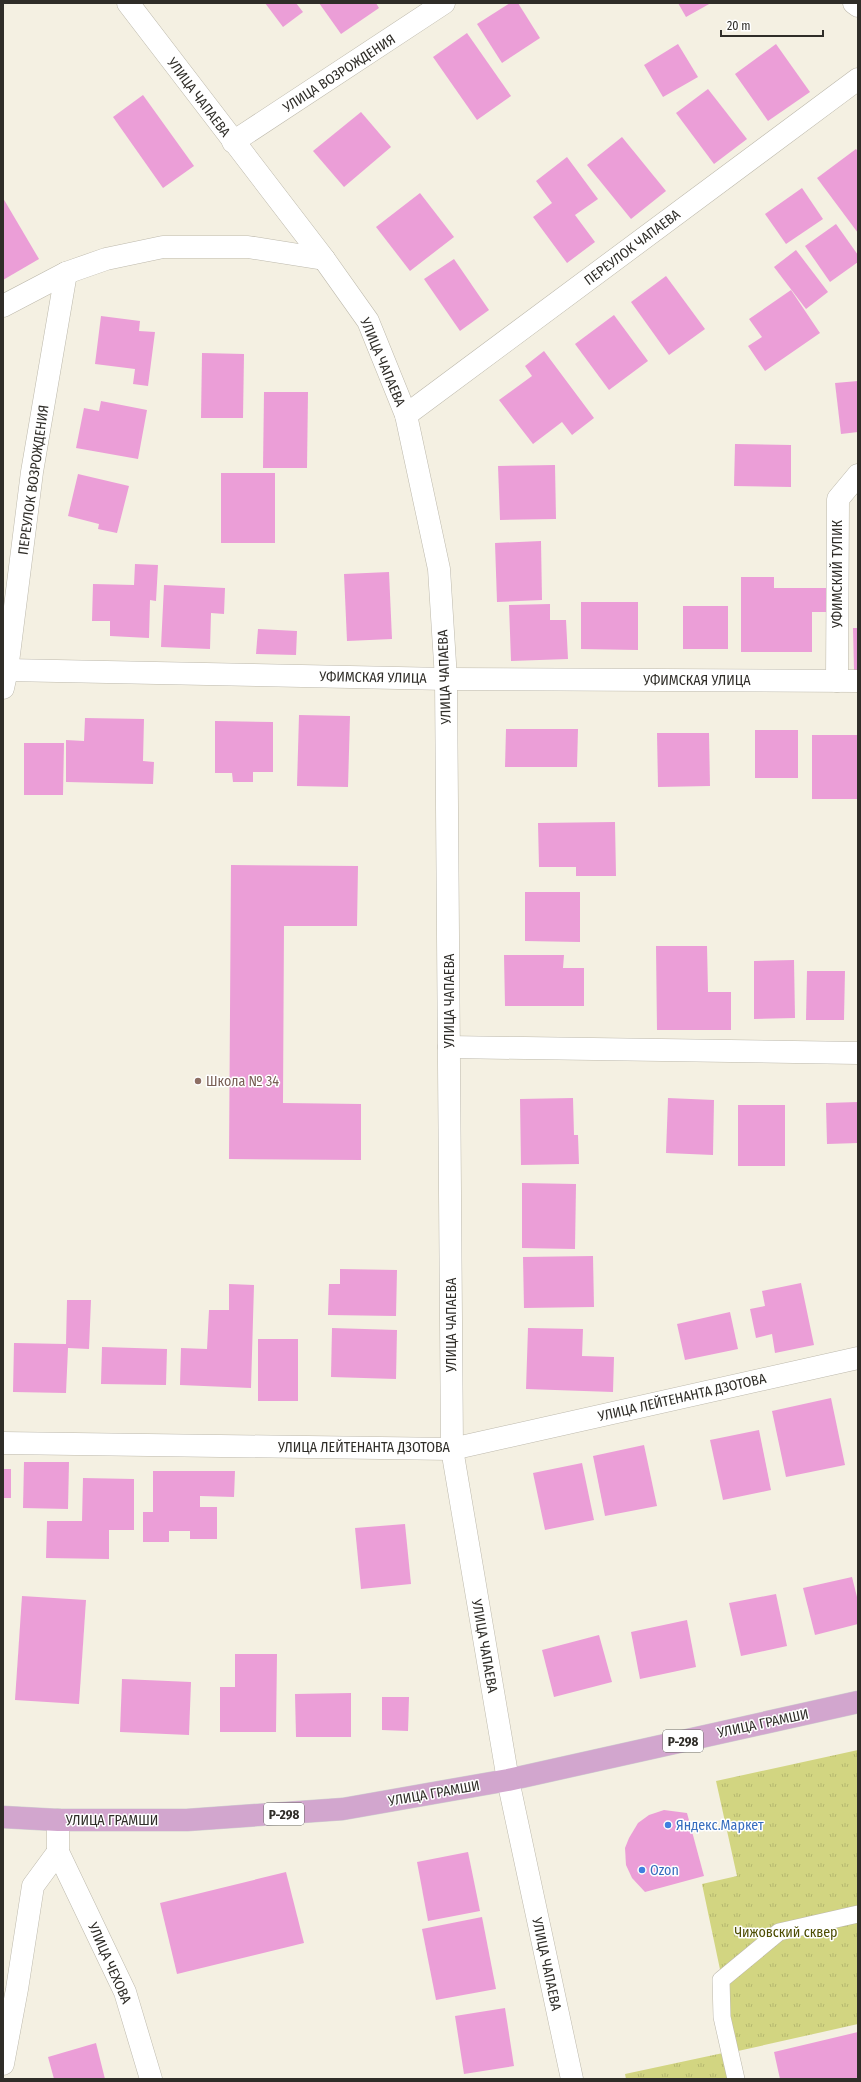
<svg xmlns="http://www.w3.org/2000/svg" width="861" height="2082" viewBox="0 0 861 2082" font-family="'Fira Sans Condensed',sans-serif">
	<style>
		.grass { fill: url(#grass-tufts) }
		.building { fill: #eb9ed7 }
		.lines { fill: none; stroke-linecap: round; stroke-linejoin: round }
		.service-casing { stroke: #bdb9ac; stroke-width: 18 }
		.minor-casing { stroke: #bdb9ac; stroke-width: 23 }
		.tertiary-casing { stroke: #bdb9ac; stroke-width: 23 }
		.trunk-casing { stroke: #d1d1d0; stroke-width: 23 }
		.service { stroke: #fff; stroke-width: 17 }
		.minor { stroke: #fff; stroke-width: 22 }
		.tertiary { stroke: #fff; stroke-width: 22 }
		.trunk { stroke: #d2a6ce; stroke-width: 22 }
		.education-dot { fill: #8d6e63; stroke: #fff; stroke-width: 1.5 }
		.shop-dot { fill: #3f7fe0; stroke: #fff; stroke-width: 1.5 }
		.labels { text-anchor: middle; stroke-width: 3; stroke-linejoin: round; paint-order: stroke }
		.shield { fill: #fff; stroke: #6d6c68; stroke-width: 1 }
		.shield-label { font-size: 13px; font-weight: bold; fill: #2f2d28 }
		.street-label { font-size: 14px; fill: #2f2d28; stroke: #fff }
		.education-label { font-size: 14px; fill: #785e54; stroke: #fff; text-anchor: start }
		.shop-label { font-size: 14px; fill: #366cbe; stroke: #fff; text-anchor: start }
		.park-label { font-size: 14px; fill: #4d4d03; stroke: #fff }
	</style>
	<defs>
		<pattern id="grass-tufts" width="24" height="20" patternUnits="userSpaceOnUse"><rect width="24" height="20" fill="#d2d581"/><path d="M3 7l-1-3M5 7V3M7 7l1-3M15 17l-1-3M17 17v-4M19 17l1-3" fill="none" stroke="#b5b76f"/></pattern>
	</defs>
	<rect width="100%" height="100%" fill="#f4f0e2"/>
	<path class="grass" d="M 858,1750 L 858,2024 L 738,2051 L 744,2079 L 626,2079 L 625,2074 L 737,2050 L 702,1884 L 737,1876 L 716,1781 Z"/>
	<g class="building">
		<path d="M 265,3 L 296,3 L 303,12 L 283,27 Z"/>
		<path d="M 319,3 L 376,3 L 379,8 L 341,34 Z"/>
		<path d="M 510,3 L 518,3 L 540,38 L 502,63 L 477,24 Z"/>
		<path d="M 678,3 L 711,3 L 686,17 Z"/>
		<path d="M 467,33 L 511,96 L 477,120 L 433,57 Z"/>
		<path d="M 678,44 L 698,77 L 663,97 L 644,65 Z"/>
		<path d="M 776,44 L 810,92 L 768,121 L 735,74 Z"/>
		<path d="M 708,89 L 747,139 L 714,164 L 676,113 Z"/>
		<path d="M 143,95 L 194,166 L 163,188 L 113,117 Z"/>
		<path d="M 361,112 L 391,147 L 344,187 L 313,151 Z"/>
		<path d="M 622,137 L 666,191 L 631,219 L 587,165 Z"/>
		<path d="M 856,149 L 858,152 L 858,233 L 817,178 Z"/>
		<path d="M 567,157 L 598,199 L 575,215 L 595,242 L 567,263 L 533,217 L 552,203 L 536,181 Z"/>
		<path d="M 802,188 L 823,219 L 786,244 L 765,214 Z"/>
		<path d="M 420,193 L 454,237 L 410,271 L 376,227 Z"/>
		<path d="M 3,198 L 39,259 L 3,280 Z"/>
		<path d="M 836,224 L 858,255 L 858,262 L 830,282 L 805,246 Z"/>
		<path d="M 796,250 L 828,292 L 806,309 L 774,267 Z"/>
		<path d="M 454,259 L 489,310 L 460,331 L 424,279 Z"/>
		<path d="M 666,276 L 705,329 L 669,355 L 631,302 Z"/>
		<path d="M 791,290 L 820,333 L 765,371 L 748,346 L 762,337 L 749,319 Z"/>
		<path d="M 614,315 L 648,361 L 609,390 L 575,344 Z"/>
		<path d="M 101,316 L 140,321 L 139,331 L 155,332 L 148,386 L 133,384 L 135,369 L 95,364 Z"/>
		<path d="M 544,351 L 594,418 L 572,435 L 562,422 L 533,444 L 499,400 L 532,376 L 525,366 Z"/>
		<path d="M 202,353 L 244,354 L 243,418 L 201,418 Z"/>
		<path d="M 858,381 L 858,432 L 841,434 L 835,383 Z"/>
		<path d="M 264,392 L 308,392 L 307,468 L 263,468 Z"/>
		<path d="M 101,401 L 147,410 L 138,459 L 76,448 L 84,408 L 99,411 Z"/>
		<path d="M 735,444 L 791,445 L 791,487 L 734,486 Z"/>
		<path d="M 555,465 L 556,519 L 500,520 L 498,466 Z"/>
		<rect x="221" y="473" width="54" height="70"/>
		<path d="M 78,474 L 129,486 L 117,533 L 98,529 L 99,524 L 68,516 Z"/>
		<path d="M 541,541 L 542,600 L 497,602 L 495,543 Z"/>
		<path d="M 135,564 L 158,565 L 156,601 L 150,600 L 149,638 L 110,636 L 110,621 L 92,621 L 93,584 L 134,585 Z"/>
		<path d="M 389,572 L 392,639 L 347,641 L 344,574 Z"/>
		<path d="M 741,577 L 774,577 L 774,588 L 828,588 L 827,612 L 812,612 L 812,652 L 741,652 Z"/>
		<path d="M 164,585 L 225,588 L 224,614 L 211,613 L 210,649 L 161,647 Z"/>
		<path d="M 581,602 L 638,602 L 638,650 L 581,649 Z"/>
		<path d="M 550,604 L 550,620 L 566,620 L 568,659 L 511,661 L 509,605 Z"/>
		<rect x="683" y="606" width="45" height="43"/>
		<path d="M 853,628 L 858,628 L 858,671 L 854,671 Z"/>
		<path d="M 258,629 L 297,631 L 296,655 L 256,654 Z"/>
		<path d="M 299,715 L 350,716 L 348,787 L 297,786 Z"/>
		<path d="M 85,718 L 144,719 L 143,761 L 154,762 L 153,784 L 66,782 L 66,740 L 84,741 Z"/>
		<path d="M 215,721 L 273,722 L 273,772 L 253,772 L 253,782 L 233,782 L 232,773 L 215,773 Z"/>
		<path d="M 506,729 L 578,729 L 577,767 L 505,767 Z"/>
		<rect x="755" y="730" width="43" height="48"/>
		<path d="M 657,733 L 709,733 L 710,786 L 658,787 Z"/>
		<rect x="812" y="735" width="46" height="64"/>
		<path d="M 24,743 L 64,743 L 63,795 L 24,795 Z"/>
		<path d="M 615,822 L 616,876 L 576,876 L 576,867 L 539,867 L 538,823 Z"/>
		<path d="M 231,865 L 358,866 L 357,926 L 284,926 L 283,1103 L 361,1104 L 361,1160 L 229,1159 Z"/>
		<path d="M 525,892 L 580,892 L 580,942 L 525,941 Z"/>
		<path d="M 656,946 L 707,946 L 708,992 L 731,992 L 731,1030 L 657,1030 Z"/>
		<path d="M 504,955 L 564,955 L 563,968 L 584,968 L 584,1006 L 505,1006 Z"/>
		<path d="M 794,960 L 795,1018 L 754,1019 L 754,961 Z"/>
		<path d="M 807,971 L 845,971 L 844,1020 L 806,1020 Z"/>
		<path d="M 573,1098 L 574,1135 L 578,1135 L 579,1164 L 521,1165 L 520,1099 Z"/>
		<path d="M 668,1098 L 714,1100 L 713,1155 L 666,1153 Z"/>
		<path d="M 858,1102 L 858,1143 L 827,1144 L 826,1103 Z"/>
		<rect x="738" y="1105" width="47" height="61"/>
		<path d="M 522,1183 L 576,1184 L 575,1249 L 522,1248 Z"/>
		<path d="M 593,1256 L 594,1307 L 524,1308 L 523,1257 Z"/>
		<path d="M 340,1269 L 397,1270 L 396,1316 L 328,1315 L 329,1284 L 340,1284 Z"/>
		<path d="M 801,1283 L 814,1345 L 775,1353 L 772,1334 L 756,1338 L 750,1309 L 765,1306 L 762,1291 Z"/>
		<path d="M 229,1284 L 254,1285 L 251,1388 L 180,1385 L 181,1348 L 207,1349 L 209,1310 L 229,1310 Z"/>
		<path d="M 67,1300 L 91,1300 L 89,1349 L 68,1348 L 66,1393 L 13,1392 L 14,1343 L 66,1344 Z"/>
		<path d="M 730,1312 L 738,1349 L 685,1360 L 677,1324 Z"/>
		<path d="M 332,1328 L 397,1330 L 396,1379 L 331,1377 Z"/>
		<path d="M 528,1328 L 583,1329 L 582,1356 L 614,1357 L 613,1392 L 526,1389 Z"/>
		<rect x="258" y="1339" width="40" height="62"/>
		<path d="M 102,1347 L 167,1349 L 166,1385 L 101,1384 Z"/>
		<path d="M 831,1398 L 845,1465 L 786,1477 L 772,1411 Z"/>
		<path d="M 759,1430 L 771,1490 L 723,1500 L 710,1440 Z"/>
		<path d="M 644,1445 L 657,1506 L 605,1516 L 593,1456 Z"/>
		<path d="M 24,1462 L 69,1462 L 68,1509 L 23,1508 Z"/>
		<path d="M 582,1463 L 594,1520 L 545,1530 L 533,1473 Z"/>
		<rect x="3" y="1469" width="8" height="29"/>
		<path d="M 153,1471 L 235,1471 L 234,1497 L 200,1496 L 200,1507 L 217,1507 L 217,1539 L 190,1539 L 190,1531 L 169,1531 L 169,1542 L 143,1542 L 143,1512 L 153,1512 Z"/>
		<path d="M 83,1478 L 134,1479 L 134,1530 L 109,1530 L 109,1559 L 46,1558 L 47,1521 L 82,1521 Z"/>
		<path d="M 405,1524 L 411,1584 L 361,1589 L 355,1528 Z"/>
		<path d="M 852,1577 L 858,1601 L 858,1624 L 815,1635 L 803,1588 Z"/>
		<path d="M 776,1594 L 787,1646 L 741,1656 L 729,1603 Z"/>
		<path d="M 22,1596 L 86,1600 L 79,1704 L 15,1700 Z"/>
		<path d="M 687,1620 L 696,1667 L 640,1679 L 631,1632 Z"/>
		<path d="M 599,1635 L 612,1682 L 554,1697 L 542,1650 Z"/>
		<path d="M 235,1654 L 277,1654 L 276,1732 L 220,1732 L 220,1687 L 235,1687 Z"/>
		<path d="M 122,1679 L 191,1682 L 189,1735 L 120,1732 Z"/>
		<path d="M 351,1693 L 351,1737 L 296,1737 L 295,1694 Z"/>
		<path d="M 382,1697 L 409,1697 L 408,1731 L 382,1730 Z"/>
		<path d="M 664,1810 L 687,1813 L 704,1876 L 645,1892 L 632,1878 L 626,1865 L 625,1848 L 629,1838 L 638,1823 L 649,1815 Z"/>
		<path d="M 468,1852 L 480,1911 L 428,1921 L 417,1862 Z"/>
		<path d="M 286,1872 L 304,1943 L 177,1974 L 160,1903 Z"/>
		<path d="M 482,1917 L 496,1989 L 436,2000 L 422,1929 Z"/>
		<path d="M 505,2008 L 514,2066 L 464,2074 L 455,2016 Z"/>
		<path d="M 858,2032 L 858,2079 L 780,2079 L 774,2052 Z"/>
		<path d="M 96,2043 L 105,2079 L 54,2079 L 48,2057 Z"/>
	</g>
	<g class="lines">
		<g class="service-casing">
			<path id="service" d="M 736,2079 L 722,2017 L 721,1980 L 779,1932 L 858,1914"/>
		</g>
		<g class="minor-casing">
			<g id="minor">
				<path d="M 854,3 L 858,6"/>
				<path d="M 233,142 L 444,3"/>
				<path d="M 3,306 L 66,273 L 106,259 L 163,247 L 248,247 L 324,259"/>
				<path d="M 406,415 L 858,79"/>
				<path d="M 7,670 L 446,679 L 858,681"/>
				<path d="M 837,681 L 838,499 L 858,475"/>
				<path d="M 3,688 L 7,670 L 32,472 L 66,273"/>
				<path d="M 449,1047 L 858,1053"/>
				<path d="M 3,1443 L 452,1449 L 858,1358"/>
				<path d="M 58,1820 L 58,1852 L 125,1992 L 151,2079"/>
				<path d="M 3,2064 L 17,1989 L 33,1886 L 58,1852"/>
			</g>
		</g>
		<g class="tertiary-casing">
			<path id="tertiary" d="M 128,3 L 324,259 L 368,321 L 406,415 L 439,569 L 446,679 L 452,1449 L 508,1780 L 572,2079"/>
		</g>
		<g class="trunk-casing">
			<path id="trunk" d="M 3,1817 L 58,1820 L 187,1820 L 343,1809 L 508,1780 L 858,1702"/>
		</g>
		<use href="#service" class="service"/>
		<use href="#minor" class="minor"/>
		<use href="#tertiary" class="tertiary"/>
		<use href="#trunk" class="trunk"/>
	</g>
	<circle class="education-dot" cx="198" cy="1081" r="4"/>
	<g class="shop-dot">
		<circle cx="668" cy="1825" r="4"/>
		<circle cx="642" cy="1870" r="4"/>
	</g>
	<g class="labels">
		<g class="shield">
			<rect x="663" y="1730" width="40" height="22" rx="3"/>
			<rect x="264" y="1803" width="40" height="22" rx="3"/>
		</g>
		<g class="shield-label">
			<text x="683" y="1746">Р-298</text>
			<text x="284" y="1819">Р-298</text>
		</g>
		<g class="street-label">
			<text transform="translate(339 73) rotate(-33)" y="5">УЛИЦА ВОЗРОЖДЕНИЯ</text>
			<text transform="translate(199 97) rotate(53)" y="5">УЛИЦА ЧАПАЕВА</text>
			<text transform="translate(632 247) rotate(-37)" y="5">ПЕРЕУЛОК ЧАПАЕВА</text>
			<text transform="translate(383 362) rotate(67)" y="5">УЛИЦА ЧАПАЕВА</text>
			<text transform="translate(33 480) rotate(-82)" y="5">ПЕРЕУЛОК ВОЗРОЖДЕНИЯ</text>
			<text transform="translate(837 574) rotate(-90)" y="5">УФИМСКИЙ ТУПИК</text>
			<text transform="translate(373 677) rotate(1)" y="5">УФИМСКАЯ УЛИЦА</text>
			<text transform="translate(444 677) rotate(-92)" y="5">УЛИЦА ЧАПАЕВА</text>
			<text x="697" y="685">УФИМСКАЯ УЛИЦА</text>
			<text transform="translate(449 1001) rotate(-90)" y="5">УЛИЦА ЧАПАЕВА</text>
			<text transform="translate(451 1325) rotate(-90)" y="5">УЛИЦА ЧАПАЕВА</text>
			<text transform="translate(682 1397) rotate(-13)" y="5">УЛИЦА ЛЕЙТЕНАНТА ДЗОТОВА</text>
			<text x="364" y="1452">УЛИЦА ЛЕЙТЕНАНТА ДЗОТОВА</text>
			<text transform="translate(485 1646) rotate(80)" y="5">УЛИЦА ЧАПАЕВА</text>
			<text transform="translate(763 1723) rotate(-12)" y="5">УЛИЦА ГРАМШИ</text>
			<text transform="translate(434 1793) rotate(-10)" y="5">УЛИЦА ГРАМШИ</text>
			<text x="112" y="1825">УЛИЦА ГРАМШИ</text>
			<text transform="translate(110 1963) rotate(66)" y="5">УЛИЦА ЧЕХОВА</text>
			<text transform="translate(547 1964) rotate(78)" y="5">УЛИЦА ЧАПАЕВА</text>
		</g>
		<g class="education-label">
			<text x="206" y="1086">Школа № 34</text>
		</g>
		<g class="shop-label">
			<text x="676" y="1830">Яндекс.Маркет</text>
			<text x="650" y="1875">Ozon</text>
		</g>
		<g class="park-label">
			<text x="786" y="1937">Чижовский сквер</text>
		</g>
	</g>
	<rect width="861" height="2082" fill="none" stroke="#2f2d28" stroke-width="8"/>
	<path d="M721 30v6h102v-6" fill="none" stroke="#2f2d28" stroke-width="2"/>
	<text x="727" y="30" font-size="12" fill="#2f2d28" stroke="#ffffff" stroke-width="3" paint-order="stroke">20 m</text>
</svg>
